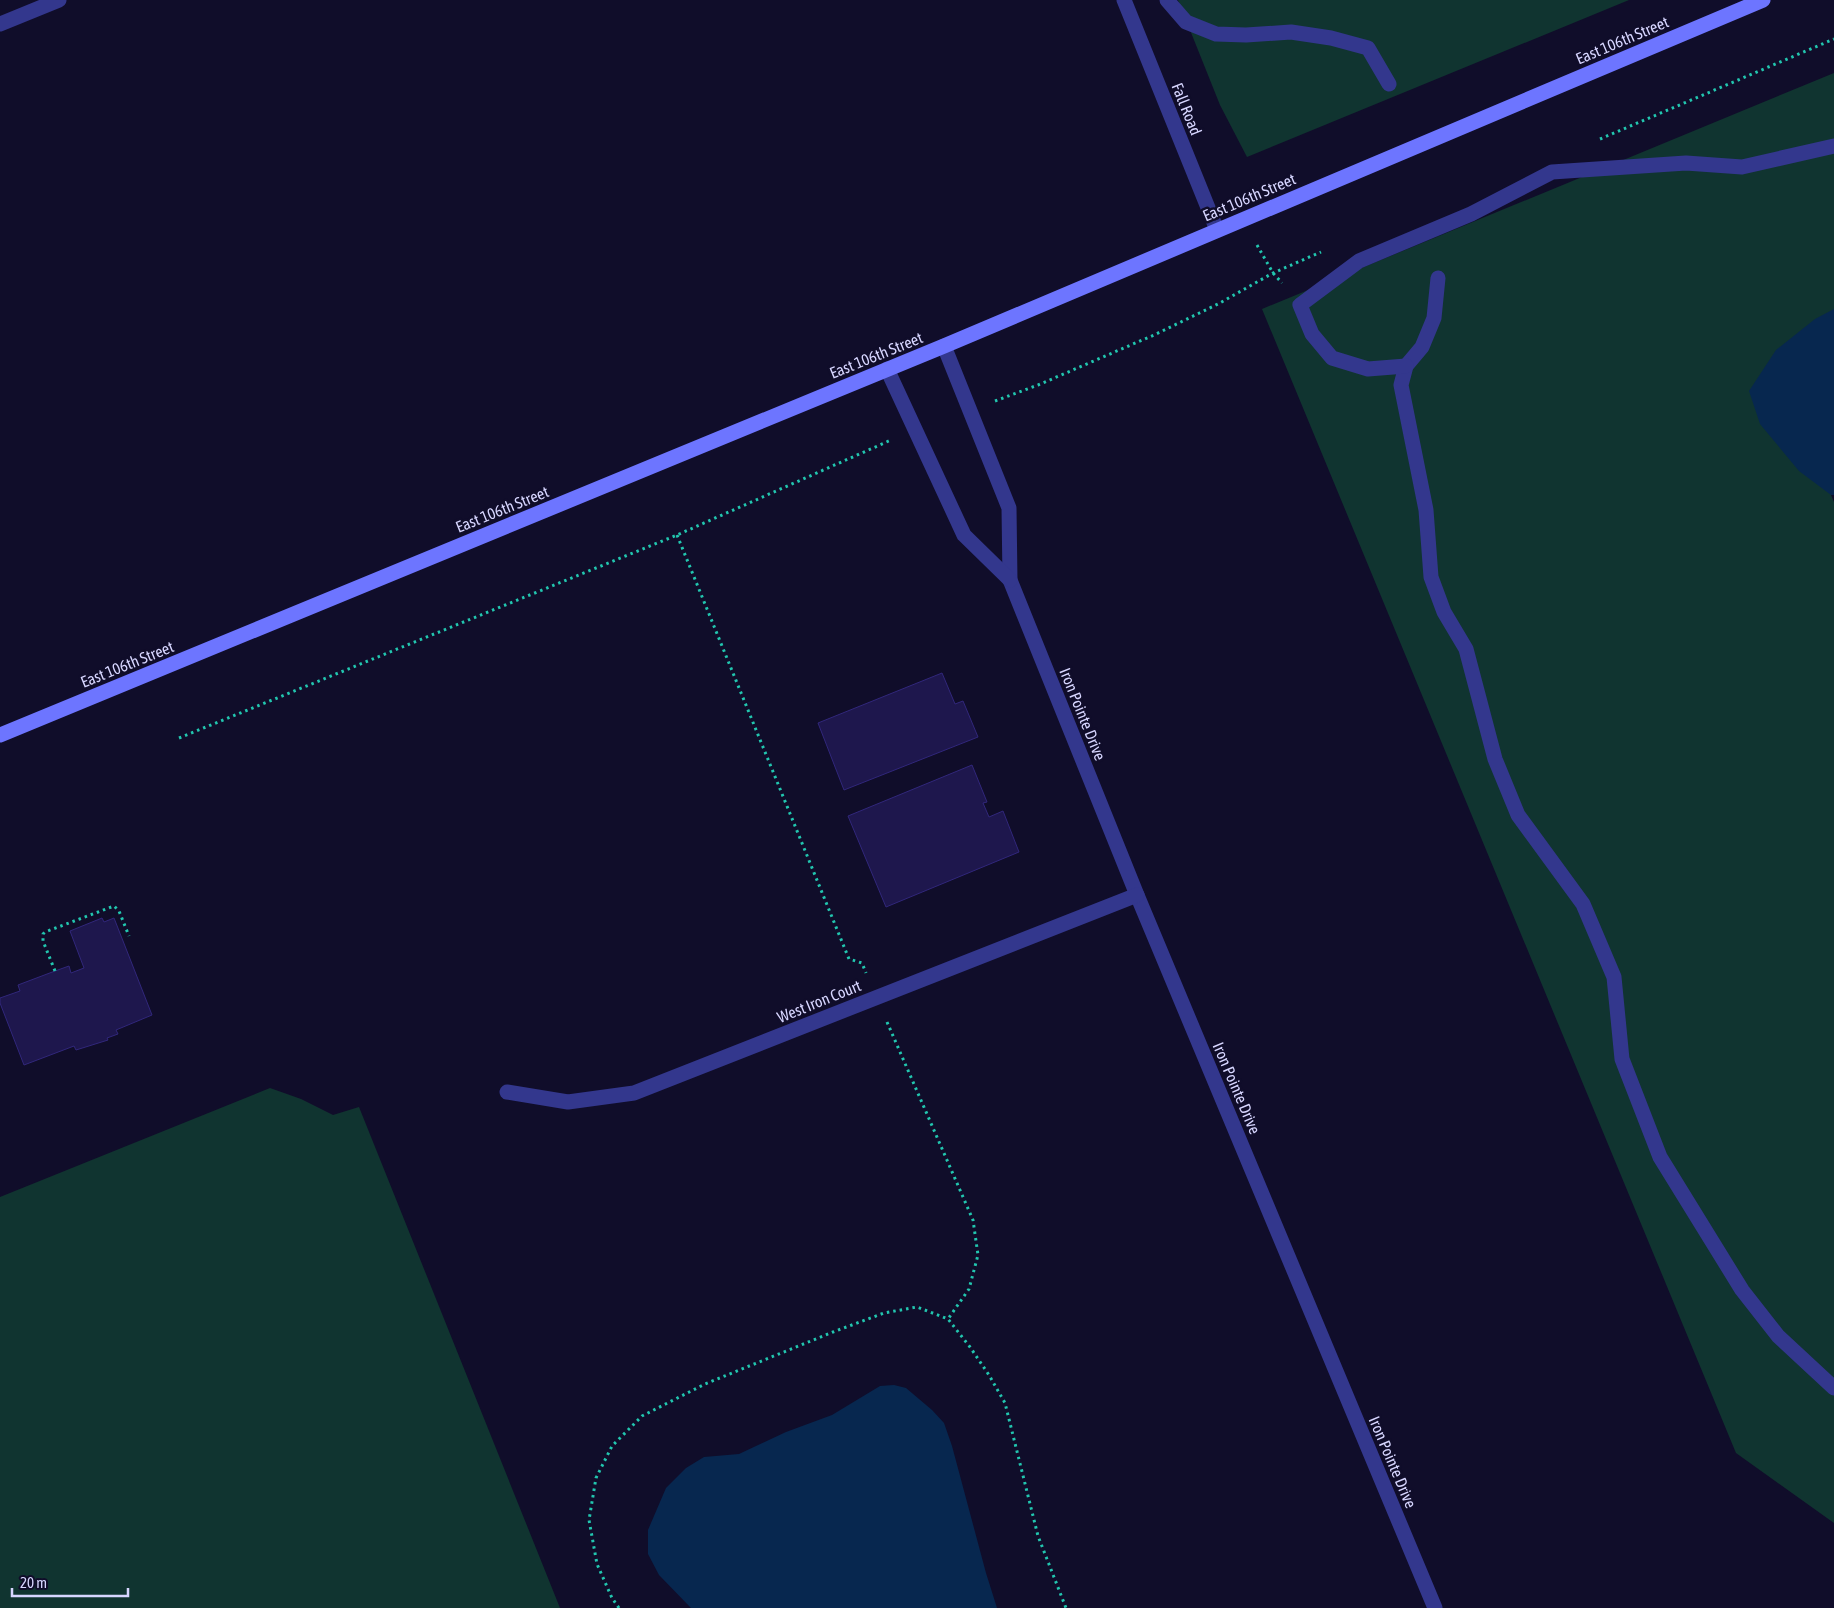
<svg xmlns="http://www.w3.org/2000/svg" width="1834" height="1608" viewBox="0 0 1834 1608" font-family="'Asap Condensed',sans-serif">
	<style>
		.green { fill: #103430 }
		.water { fill: #07274f }
		.building { fill: #1e174d; stroke: #31277b }
		.lines { fill: none; stroke-linecap: round; stroke-linejoin: round }
		.path { stroke: #22c6af; stroke-width: 3; stroke-dasharray: 2.5 4; stroke-linecap: butt }
		.lane { stroke: #33378d; stroke-width: 15 }
		.street { stroke: #33378d; stroke-width: 15 }
		.secondary { stroke: #6d75ff; stroke-width: 15 }
		.labels { text-anchor: middle; stroke-width: 5; stroke-linejoin: round; paint-order: stroke }
		.street-label { font-size: 16px; fill: #d7d6ff; stroke: #100d2a }
	</style>
	<rect width="100%" height="100%" fill="#100d2a"/>
	<g class="green">
		<path d="M 1178,0 L 1629,0 L 1247,157 L 1220,105 Z"/>
		<path d="M 1834,73 L 1834,495 L 1831,495 L 1834,502 L 1834,1523 L 1736,1453 L 1262,309 Z"/>
		<path d="M 270,1088 L 301,1099 L 333,1115 L 359,1107 L 560,1608 L 0,1608 L 0,1197 Z"/>
	</g>
	<g class="water">
		<path d="M 1834,309 L 1834,495 L 1831,495 L 1799,471 L 1760,424 L 1749,391 L 1776,350 L 1815,319 Z"/>
		<path d="M 894,1385 L 906,1388 L 932,1410 L 944,1423 L 952,1446 L 986,1573 L 997,1608 L 691,1608 L 659,1575 L 648,1554 L 648,1530 L 666,1488 L 686,1468 L 704,1457 L 739,1454 L 786,1432 L 832,1415 L 880,1386 Z"/>
	</g>
	<g class="building">
		<path d="M 942,673 L 955,704 L 963,701 L 978,737 L 844,790 L 818,723 Z"/>
		<path d="M 972,765 L 987,802 L 983,803 L 989,817 L 1003,811 L 1019,852 L 886,907 L 848,816 Z"/>
		<path d="M 102,918 L 104,922 L 114,918 L 152,1015 L 116,1030 L 118,1034 L 107,1038 L 108,1040 L 76,1050 L 74,1046 L 24,1065 L 0,1003 L 0,998 L 20,991 L 18,985 L 55,971 L 69,966 L 71,973 L 84,968 L 70,931 Z"/>
	</g>
	<g class="lines">
		<g class="path">
			<path d="M 1600,139 L 1834,39"/>
			<path d="M 1257,245 L 1273,273 L 1282,283"/>
			<path d="M 995,401 L 1038,385 L 1154,335 L 1218,304 L 1273,273 L 1321,252"/>
			<path d="M 677,535 L 849,959 L 862,963 L 866,973"/>
			<path d="M 179,738 L 677,535 L 891,440"/>
			<path d="M 55,971 L 43,941 L 43,934 L 45,932 L 114,906 L 119,911 L 129,936"/>
			<path d="M 887,1022 L 973,1220 L 978,1255 L 969,1289 L 948,1319"/>
			<path d="M 619,1608 L 612,1598 L 597,1564 L 589,1520 L 596,1478 L 612,1446 L 642,1416 L 705,1384 L 833,1332 L 884,1313 L 917,1307 L 948,1319 L 970,1347 L 989,1375 L 1005,1403 L 1038,1536 L 1066,1608"/>
		</g>
		<g class="lane">
			<path d="M 1167,0 L 1186,22 L 1216,34 L 1246,35 L 1291,32 L 1331,38 L 1368,48 L 1389,84"/>
			<path d="M 1438,278 L 1434,318 L 1422,347 L 1406,366 L 1401,385 L 1426,510 L 1431,577 L 1444,612 L 1466,649 L 1495,759 L 1518,815 L 1583,904 L 1614,977 L 1622,1059 L 1660,1157 L 1742,1290 L 1778,1336 L 1834,1388"/>
			<path d="M 1406,366 L 1368,369 L 1332,358 L 1312,334 L 1300,305 L 1359,261 L 1471,214 L 1552,172 L 1686,163 L 1742,167 L 1834,146"/>
		</g>
		<g class="street">
			<path d="M 1124,0 L 1217,230"/>
			<path d="M 0,24 L 59,0"/>
			<path d="M 944,346 L 1009,508 L 1010,580 L 1137,895 L 1435,1608"/>
			<path d="M 887,369 L 964,535 L 1010,580"/>
			<path d="M 507,1092 L 568,1102 L 634,1093 L 1137,895"/>
		</g>
		<path class="secondary" d="M 0,735 L 944,346 L 1763,0"/>
	</g>
	<g class="labels">
		<g class="street-label">
			<text transform="translate(1622 40) rotate(-23)" y="6">East 106th Street</text>
			<text transform="translate(1187 109) rotate(68)" y="6">Fall Road</text>
			<text transform="translate(1249 197) rotate(-23)" y="6">East 106th Street</text>
			<text transform="translate(876 355) rotate(-22)" y="6">East 106th Street</text>
			<text transform="translate(502 509) rotate(-22)" y="6">East 106th Street</text>
			<text transform="translate(127 664) rotate(-22)" y="6">East 106th Street</text>
			<text transform="translate(1083 714) rotate(68)" y="6">Iron Pointe Drive</text>
			<text transform="translate(819 1001) rotate(-22)" y="6">West Iron Court</text>
			<text transform="translate(1237 1088) rotate(67)" y="6">Iron Pointe Drive</text>
			<text transform="translate(1393 1462) rotate(67)" y="6">Iron Pointe Drive</text>
		</g>
	</g>
	<path d="M12 1588v8h116v-8" fill="none" stroke="#d7d6ff" stroke-width="2.5"/>
	<text x="20" y="1588" font-size="15" fill="#d7d6ff" stroke="#100d2a" stroke-width="4" paint-order="stroke">20 m</text>
</svg>
